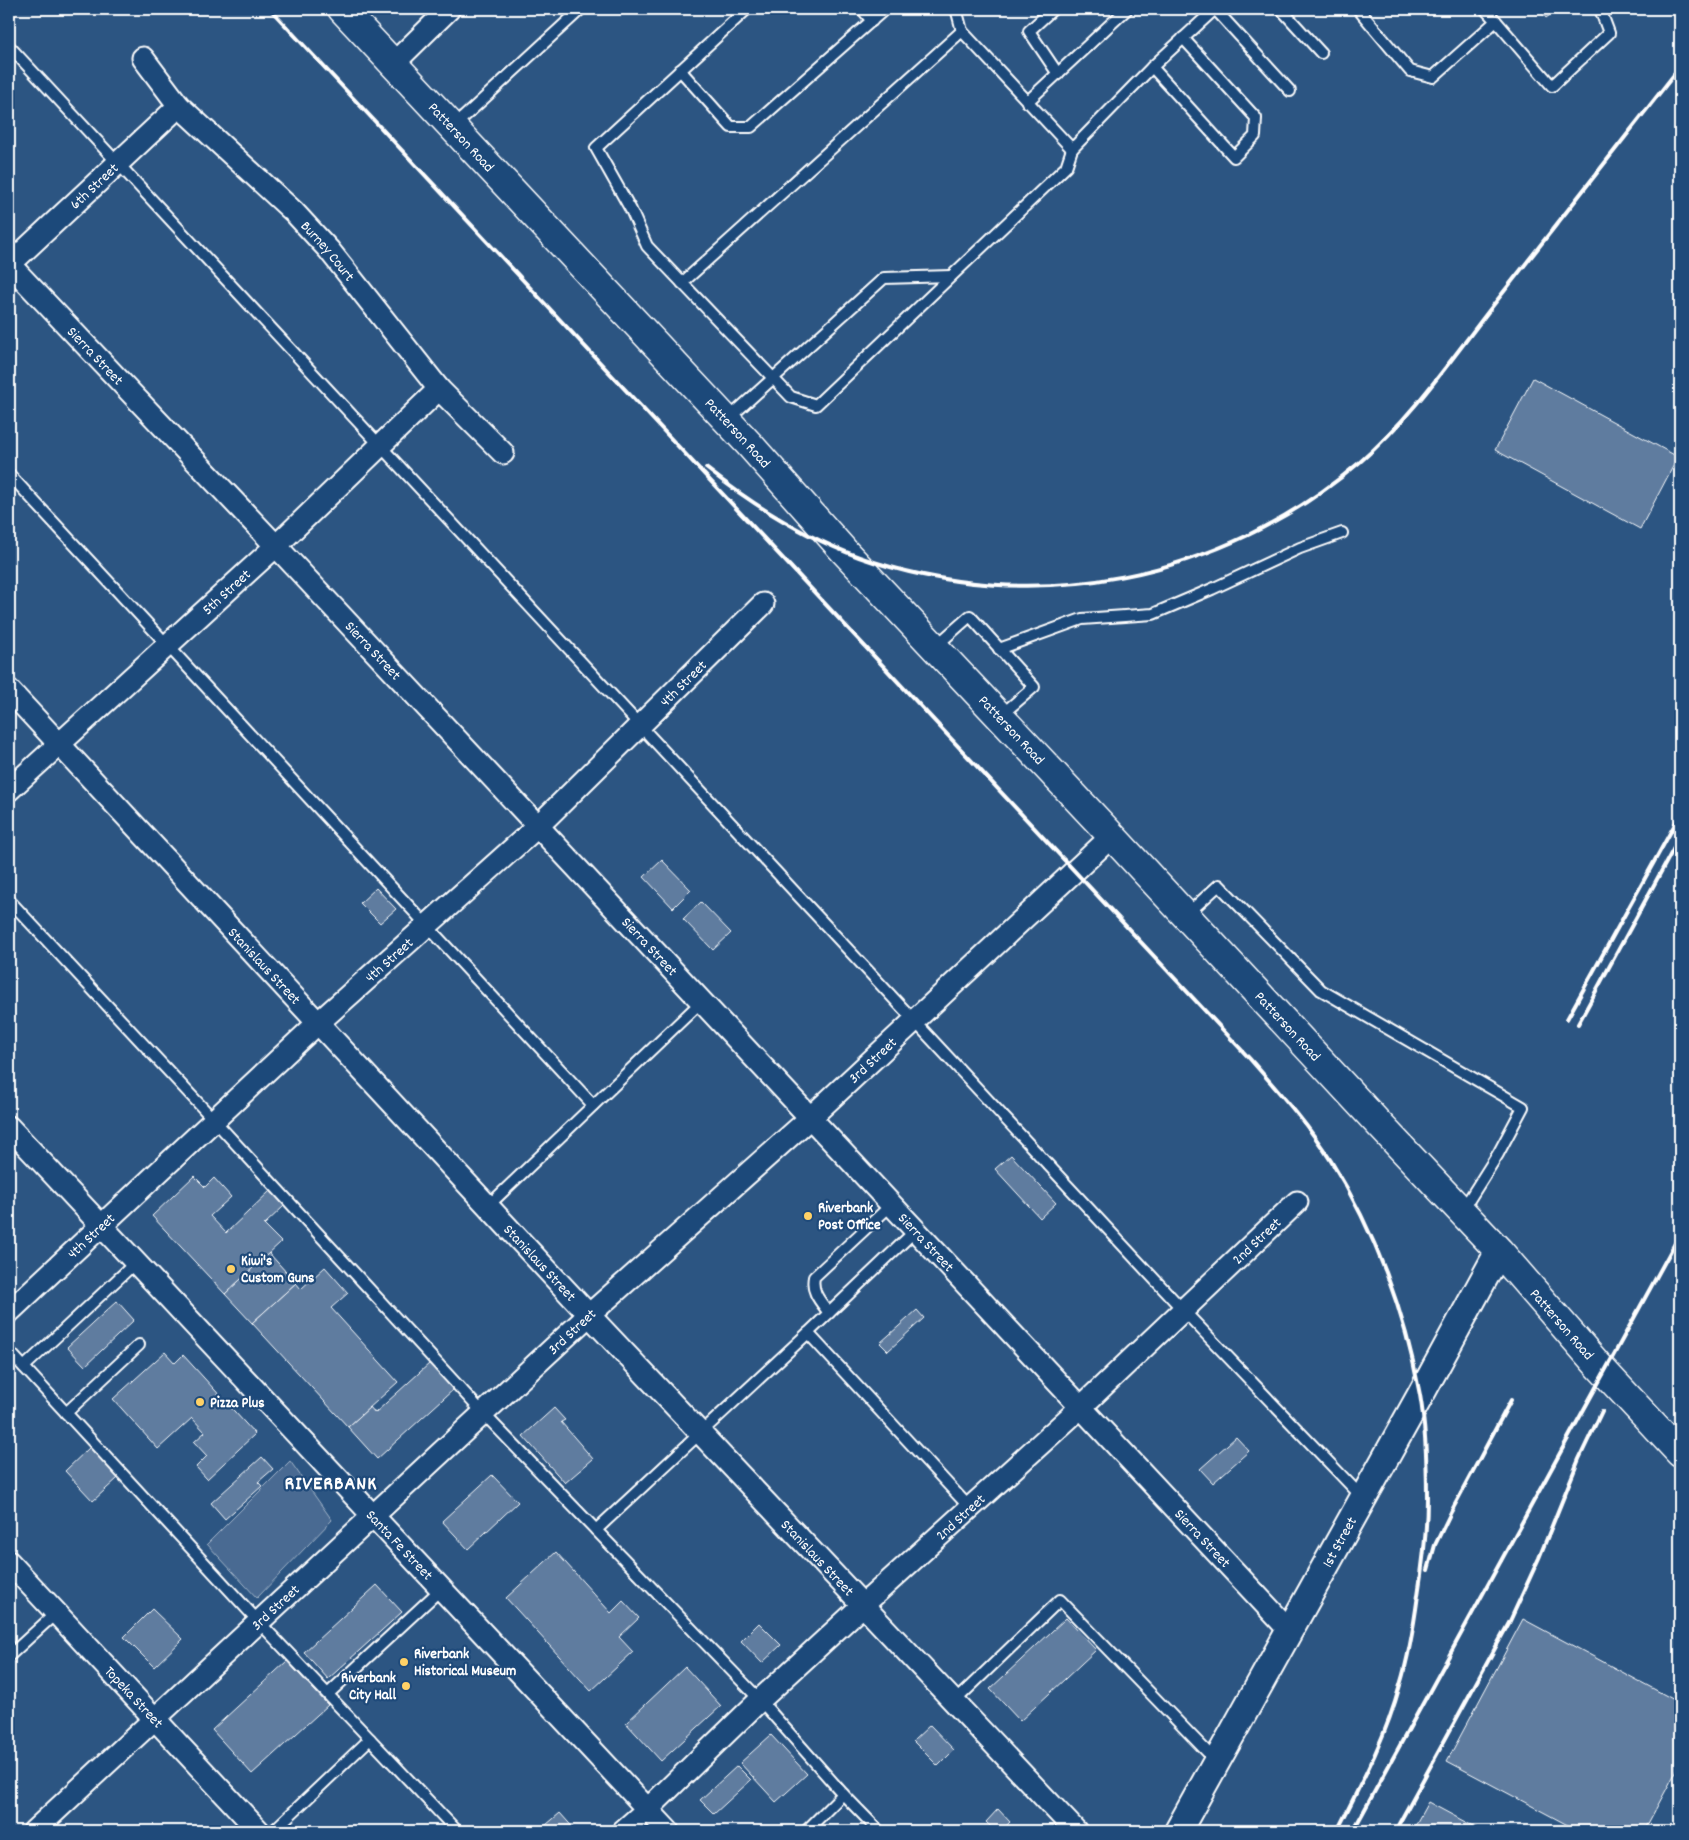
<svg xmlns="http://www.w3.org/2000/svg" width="1689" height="1840" viewBox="0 0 1689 1840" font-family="Dekko,sans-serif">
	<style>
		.green { fill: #486b92; stroke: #a4b5c8 }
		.building { fill: #5e7c9f; stroke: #fff }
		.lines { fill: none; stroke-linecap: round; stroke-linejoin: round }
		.service-casing { stroke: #fff; stroke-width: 14 }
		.minor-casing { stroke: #fff; stroke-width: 25 }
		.tertiary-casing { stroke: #fff; stroke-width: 30 }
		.secondary-casing { stroke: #fff; stroke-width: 31 }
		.service { stroke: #1f4a7a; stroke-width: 10 }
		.minor { stroke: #1f4a7a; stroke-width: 21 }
		.tertiary { stroke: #1f4a7a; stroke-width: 26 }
		.secondary { stroke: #1f4a7a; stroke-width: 28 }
		.rail { stroke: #fff; stroke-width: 4 }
		.poi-dot { fill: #ffd166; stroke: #1f4a7a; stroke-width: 2 }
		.labels { text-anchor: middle; stroke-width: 4.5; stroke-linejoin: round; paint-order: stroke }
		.street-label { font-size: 15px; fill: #fff; stroke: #1f4a7a }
		.poi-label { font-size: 15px; font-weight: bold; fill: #fff; stroke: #1f4a7a; text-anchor: start }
		.district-label { font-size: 20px; font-weight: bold; letter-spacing: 1px; fill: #fff; stroke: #1f4a7a }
	</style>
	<rect width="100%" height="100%" fill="#2c5582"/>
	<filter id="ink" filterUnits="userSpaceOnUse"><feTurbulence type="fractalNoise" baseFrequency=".02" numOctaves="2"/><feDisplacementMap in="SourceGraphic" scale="10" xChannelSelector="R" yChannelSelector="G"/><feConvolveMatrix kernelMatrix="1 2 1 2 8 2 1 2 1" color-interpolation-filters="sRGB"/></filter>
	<g filter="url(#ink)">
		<path class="green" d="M 290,1461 L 332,1520 L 257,1598 L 207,1544 Z"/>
		<g class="building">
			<path d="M 1539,9 L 1558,9 L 1546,18 Z"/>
			<path d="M 1533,378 L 1678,457 L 1640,529 L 1495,450 Z"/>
			<path d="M 662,860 L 691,890 L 673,908 L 644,877 Z"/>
			<path d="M 376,888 L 396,909 L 380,923 L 360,903 Z"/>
			<path d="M 701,902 L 731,933 L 713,950 L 683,919 Z"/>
			<path d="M 1011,1155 L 1056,1203 L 1040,1218 L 995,1169 Z"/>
			<path d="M 194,1176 L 205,1187 L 214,1178 L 231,1197 L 210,1216 L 226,1233 L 271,1190 L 285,1205 L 264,1225 L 281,1242 L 225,1294 L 152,1216 Z"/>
			<path d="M 269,1253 L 296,1283 L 252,1323 L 225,1294 Z"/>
			<path d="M 325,1267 L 348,1293 L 331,1308 L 398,1382 L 348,1427 L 252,1323 L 296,1283 L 301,1289 Z"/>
			<path d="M 117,1301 L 134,1320 L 85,1366 L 67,1347 Z"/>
			<path d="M 917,1310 L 924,1318 L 888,1351 L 880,1343 Z"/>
			<path d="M 165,1352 L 175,1363 L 183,1355 L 255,1434 L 207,1479 L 196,1467 L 207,1456 L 194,1442 L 205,1432 L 192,1418 L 158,1449 L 113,1399 Z"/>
			<path d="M 430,1363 L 454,1389 L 377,1459 L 348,1427 L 370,1407 L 375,1413 Z"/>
			<path d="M 554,1408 L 565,1420 L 561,1422 L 593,1459 L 565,1483 L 523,1436 Z"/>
			<path d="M 1236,1437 L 1249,1451 L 1213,1483 L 1200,1469 Z"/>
			<path d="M 90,1447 L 118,1478 L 93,1501 L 65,1471 Z"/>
			<path d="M 262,1457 L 273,1469 L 258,1482 L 262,1486 L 225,1519 L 211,1503 Z"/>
			<path d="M 492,1475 L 518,1502 L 468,1549 L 442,1521 Z"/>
			<path d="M 556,1552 L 611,1613 L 623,1601 L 639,1618 L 619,1637 L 633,1652 L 591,1691 L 506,1598 Z"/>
			<path d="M 377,1585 L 402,1612 L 328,1679 L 304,1652 Z"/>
			<path d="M 152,1609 L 183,1639 L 154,1667 L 124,1637 Z"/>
			<path d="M 1066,1618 L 1096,1650 L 1020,1721 L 990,1689 Z"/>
			<path d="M 1523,1619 L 1680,1703 L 1680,1764 L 1644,1831 L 1579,1831 L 1447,1761 Z"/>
			<path d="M 759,1623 L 781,1645 L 762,1663 L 741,1641 Z"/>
			<path d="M 287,1661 L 328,1705 L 252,1774 L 212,1730 Z"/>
			<path d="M 685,1667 L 721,1706 L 661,1761 L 626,1723 Z"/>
			<path d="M 930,1725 L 954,1750 L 938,1766 L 913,1741 Z"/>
			<path d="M 771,1735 L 807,1774 L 776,1802 L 740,1763 Z"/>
			<path d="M 737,1766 L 751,1780 L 714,1814 L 700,1800 Z"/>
			<path d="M 1428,1802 L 1482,1831 L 1412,1831 Z"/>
			<path d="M 998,1809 L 1010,1822 L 1001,1831 L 995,1831 L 986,1822 Z"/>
			<path d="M 560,1813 L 576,1831 L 539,1831 Z"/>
		</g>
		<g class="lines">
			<g class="service-casing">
				<g id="service">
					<path d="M 747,9 L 596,148 L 631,210 L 647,246 L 791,397 L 816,405 L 1066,167 L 1072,149"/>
					<path d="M 862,9 L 872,21"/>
					<path d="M 954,9 L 957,12 L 962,31"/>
					<path d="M 1053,9 L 1029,31 L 1058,74"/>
					<path d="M 1215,9 L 1290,91"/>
					<path d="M 1281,9 L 1321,53"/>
					<path d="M 1358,9 L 1410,71 L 1433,77 L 1496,21 L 1485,9"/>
					<path d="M 1496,21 L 1552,86 L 1609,33 L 1600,9"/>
					<path d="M 9,46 L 1183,1310 L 1362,1497"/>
					<path d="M 1152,67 L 1234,157 L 1255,136 L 1256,118 L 1183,38"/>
					<path d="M 680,70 L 731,127 L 751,127 L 885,9"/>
					<path d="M 1027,102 L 1127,9"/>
					<path d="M 454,126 L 581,9"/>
					<path d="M 682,283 L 962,31 L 1072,149 L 1152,67 L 1215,9"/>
					<path d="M 728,419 L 884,278 L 951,276"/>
					<path d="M 9,474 L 593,1105"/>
					<path d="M 936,646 L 970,616 L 1034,687 L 1000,716"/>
					<path d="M 999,649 L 1082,619 L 1153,614 L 1212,589 L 1300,548 L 1342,533"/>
					<path d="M 9,900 L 214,1120 L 483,1413 L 760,1700 L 843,1794"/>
					<path d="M 1186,915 L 1219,885 L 1321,990 L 1523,1107 L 1498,1154 L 1462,1211"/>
					<path d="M 488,1206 L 701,1002"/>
					<path d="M 829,1313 C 820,1301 811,1292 814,1277 L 891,1205"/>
					<path d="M 808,1333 L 915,1231"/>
					<path d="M 9,1351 L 259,1622 L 370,1739"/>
					<path d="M 24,1367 L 135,1263"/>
					<path d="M 66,1413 L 139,1345"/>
					<path d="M 596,1530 L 808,1333 L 970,1508"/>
					<path d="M 9,1656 L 56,1613"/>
					<path d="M 328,1694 L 441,1589"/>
					<path d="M 954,1702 L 1060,1600 L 1216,1761"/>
					<path d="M 273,1831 L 370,1739 L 457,1831"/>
					<path d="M 806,1831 L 843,1794 L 879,1831"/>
				</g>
			</g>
			<g class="minor-casing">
				<g id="minor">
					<path id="s1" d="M 143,58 L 179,106 L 294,212 L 329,250 L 439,389 L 503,453"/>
					<path d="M 394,63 L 449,9"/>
					<path id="s2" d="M 9,264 L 276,546 L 1290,1631"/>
					<path id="s3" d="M 9,265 L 179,106"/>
					<path id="s4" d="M 9,690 L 589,1315 L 1076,1831"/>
					<path id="s5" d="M 9,790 L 276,546 L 439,389"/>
					<path id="s6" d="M 9,1127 L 668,1831"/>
					<path id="s7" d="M 9,1312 L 318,1023 L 537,827 L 763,604"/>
					<path id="s8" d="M 9,1562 L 259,1831"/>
					<path id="s9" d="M 34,1831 L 589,1315 L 810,1118 L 1112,836"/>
					<path id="s10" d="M 623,1831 L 648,1809 L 760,1700 L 863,1605 L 1080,1408 L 1297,1202"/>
				</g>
			</g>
			<g class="tertiary-casing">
				<g id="tertiary">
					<path id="s11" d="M 1178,1831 L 1420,1396 L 1499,1251"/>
				</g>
			</g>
			<g class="secondary-casing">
				<g id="secondary">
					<path id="s12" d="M 342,9 L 749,444 L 844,551 L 1112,836 L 1377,1122 L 1499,1251 L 1597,1364 L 1680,1453"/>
				</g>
			</g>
			<use href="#service" class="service"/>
			<use href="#minor" class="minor"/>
			<use href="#tertiary" class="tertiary"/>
			<use href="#secondary" class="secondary"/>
			<g class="rail">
				<path d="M 270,9 L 1250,1059 C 1279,1092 1308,1124 1331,1161 C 1375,1231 1405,1313 1420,1395 C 1426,1429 1427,1465 1427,1499 C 1427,1531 1423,1563 1418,1595 C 1414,1625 1409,1656 1400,1685 C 1386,1737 1361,1784 1337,1831"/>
				<path d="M 706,468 C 753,505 804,537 859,557 C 1031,618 1222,580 1360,462 C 1411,418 1450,361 1491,308 C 1554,228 1617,148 1680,67"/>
				<path d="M 1567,1019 L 1680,815"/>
				<path d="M 1578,1024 L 1680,837"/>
				<path d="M 1428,1570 L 1435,1545 L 1451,1512 L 1511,1400"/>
				<path d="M 1353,1831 L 1680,1234"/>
				<path d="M 1395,1831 L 1510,1621 L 1539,1558 L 1579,1459 L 1602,1411"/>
			</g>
		</g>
	</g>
	<g class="poi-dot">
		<circle cx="808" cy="1216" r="5"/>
		<circle cx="231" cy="1269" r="5"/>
		<circle cx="200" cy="1402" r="5"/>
		<circle cx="404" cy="1662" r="5"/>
		<circle cx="406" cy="1686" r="5"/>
	</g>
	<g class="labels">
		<g class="street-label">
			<text dy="5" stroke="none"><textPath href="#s12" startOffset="175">Patterson Road</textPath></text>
			<text dy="5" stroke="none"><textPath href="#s3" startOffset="116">6th Street</textPath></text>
			<text dy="5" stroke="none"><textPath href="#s1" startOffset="268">Burney Court</textPath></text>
			<text dy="5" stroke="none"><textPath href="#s2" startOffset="126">Sierra Street</textPath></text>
			<text dy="5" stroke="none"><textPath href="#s12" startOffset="580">Patterson Road</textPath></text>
			<text dy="5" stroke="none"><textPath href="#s5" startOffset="294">5th Street</textPath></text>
			<text dy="5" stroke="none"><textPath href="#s2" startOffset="531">Sierra Street</textPath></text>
			<text dy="5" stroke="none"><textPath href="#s7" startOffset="922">4th Street</textPath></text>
			<text dy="5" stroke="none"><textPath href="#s12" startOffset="984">Patterson Road</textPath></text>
			<text dy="5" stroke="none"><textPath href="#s2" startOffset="936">Sierra Street</textPath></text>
			<text dy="5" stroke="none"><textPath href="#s7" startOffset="518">4th Street</textPath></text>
			<text dy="5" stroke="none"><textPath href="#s4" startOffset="376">Stanislaus Street</textPath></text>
			<text dy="5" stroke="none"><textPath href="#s12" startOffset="1389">Patterson Road</textPath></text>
			<text dy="5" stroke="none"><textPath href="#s9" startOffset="1139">3rd Street</textPath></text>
			<text dy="5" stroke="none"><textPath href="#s7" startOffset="112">4th Street</textPath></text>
			<text dy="5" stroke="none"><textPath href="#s10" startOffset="866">2nd Street</textPath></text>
			<text dy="5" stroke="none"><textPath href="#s2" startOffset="1341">Sierra Street</textPath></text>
			<text dy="5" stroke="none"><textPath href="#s4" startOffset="781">Stanislaus Street</textPath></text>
			<text dy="5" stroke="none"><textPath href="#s12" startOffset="1794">Patterson Road</textPath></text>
			<text dy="5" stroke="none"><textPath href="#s9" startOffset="734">3rd Street</textPath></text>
			<text dy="5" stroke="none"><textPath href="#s10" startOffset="461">2nd Street</textPath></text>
			<text dy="5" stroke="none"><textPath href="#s2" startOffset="1746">Sierra Street</textPath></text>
			<text dy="5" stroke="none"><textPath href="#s11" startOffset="331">1st Street</textPath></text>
			<text dy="5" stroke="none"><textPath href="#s6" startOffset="572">Santa Fe Street</textPath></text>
			<text dy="5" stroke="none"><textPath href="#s4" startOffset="1186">Stanislaus Street</textPath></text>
			<text dy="5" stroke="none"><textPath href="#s9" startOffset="329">3rd Street</textPath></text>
			<text dy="5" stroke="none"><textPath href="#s8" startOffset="184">Topeka Street</textPath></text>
		</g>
		<g class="poi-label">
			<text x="818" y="1212">Riverbank<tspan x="818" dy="17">Post Office</tspan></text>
			<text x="241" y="1265">Kiwi's<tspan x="241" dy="17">Custom Guns</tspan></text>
			<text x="210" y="1407">Pizza Plus</text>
			<text x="414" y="1658">Riverbank<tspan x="414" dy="17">Historical Museum</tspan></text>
			<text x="396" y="1682" text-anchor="end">Riverbank<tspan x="396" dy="17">City Hall</tspan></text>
		</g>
		<g class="district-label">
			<text x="331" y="1489">RIVERBANK</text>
		</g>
	</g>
	<rect width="1689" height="1840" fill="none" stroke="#1f4a7a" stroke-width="30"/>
	<rect x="15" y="15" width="1659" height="1810" fill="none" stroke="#fff" stroke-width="2" filter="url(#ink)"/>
</svg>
